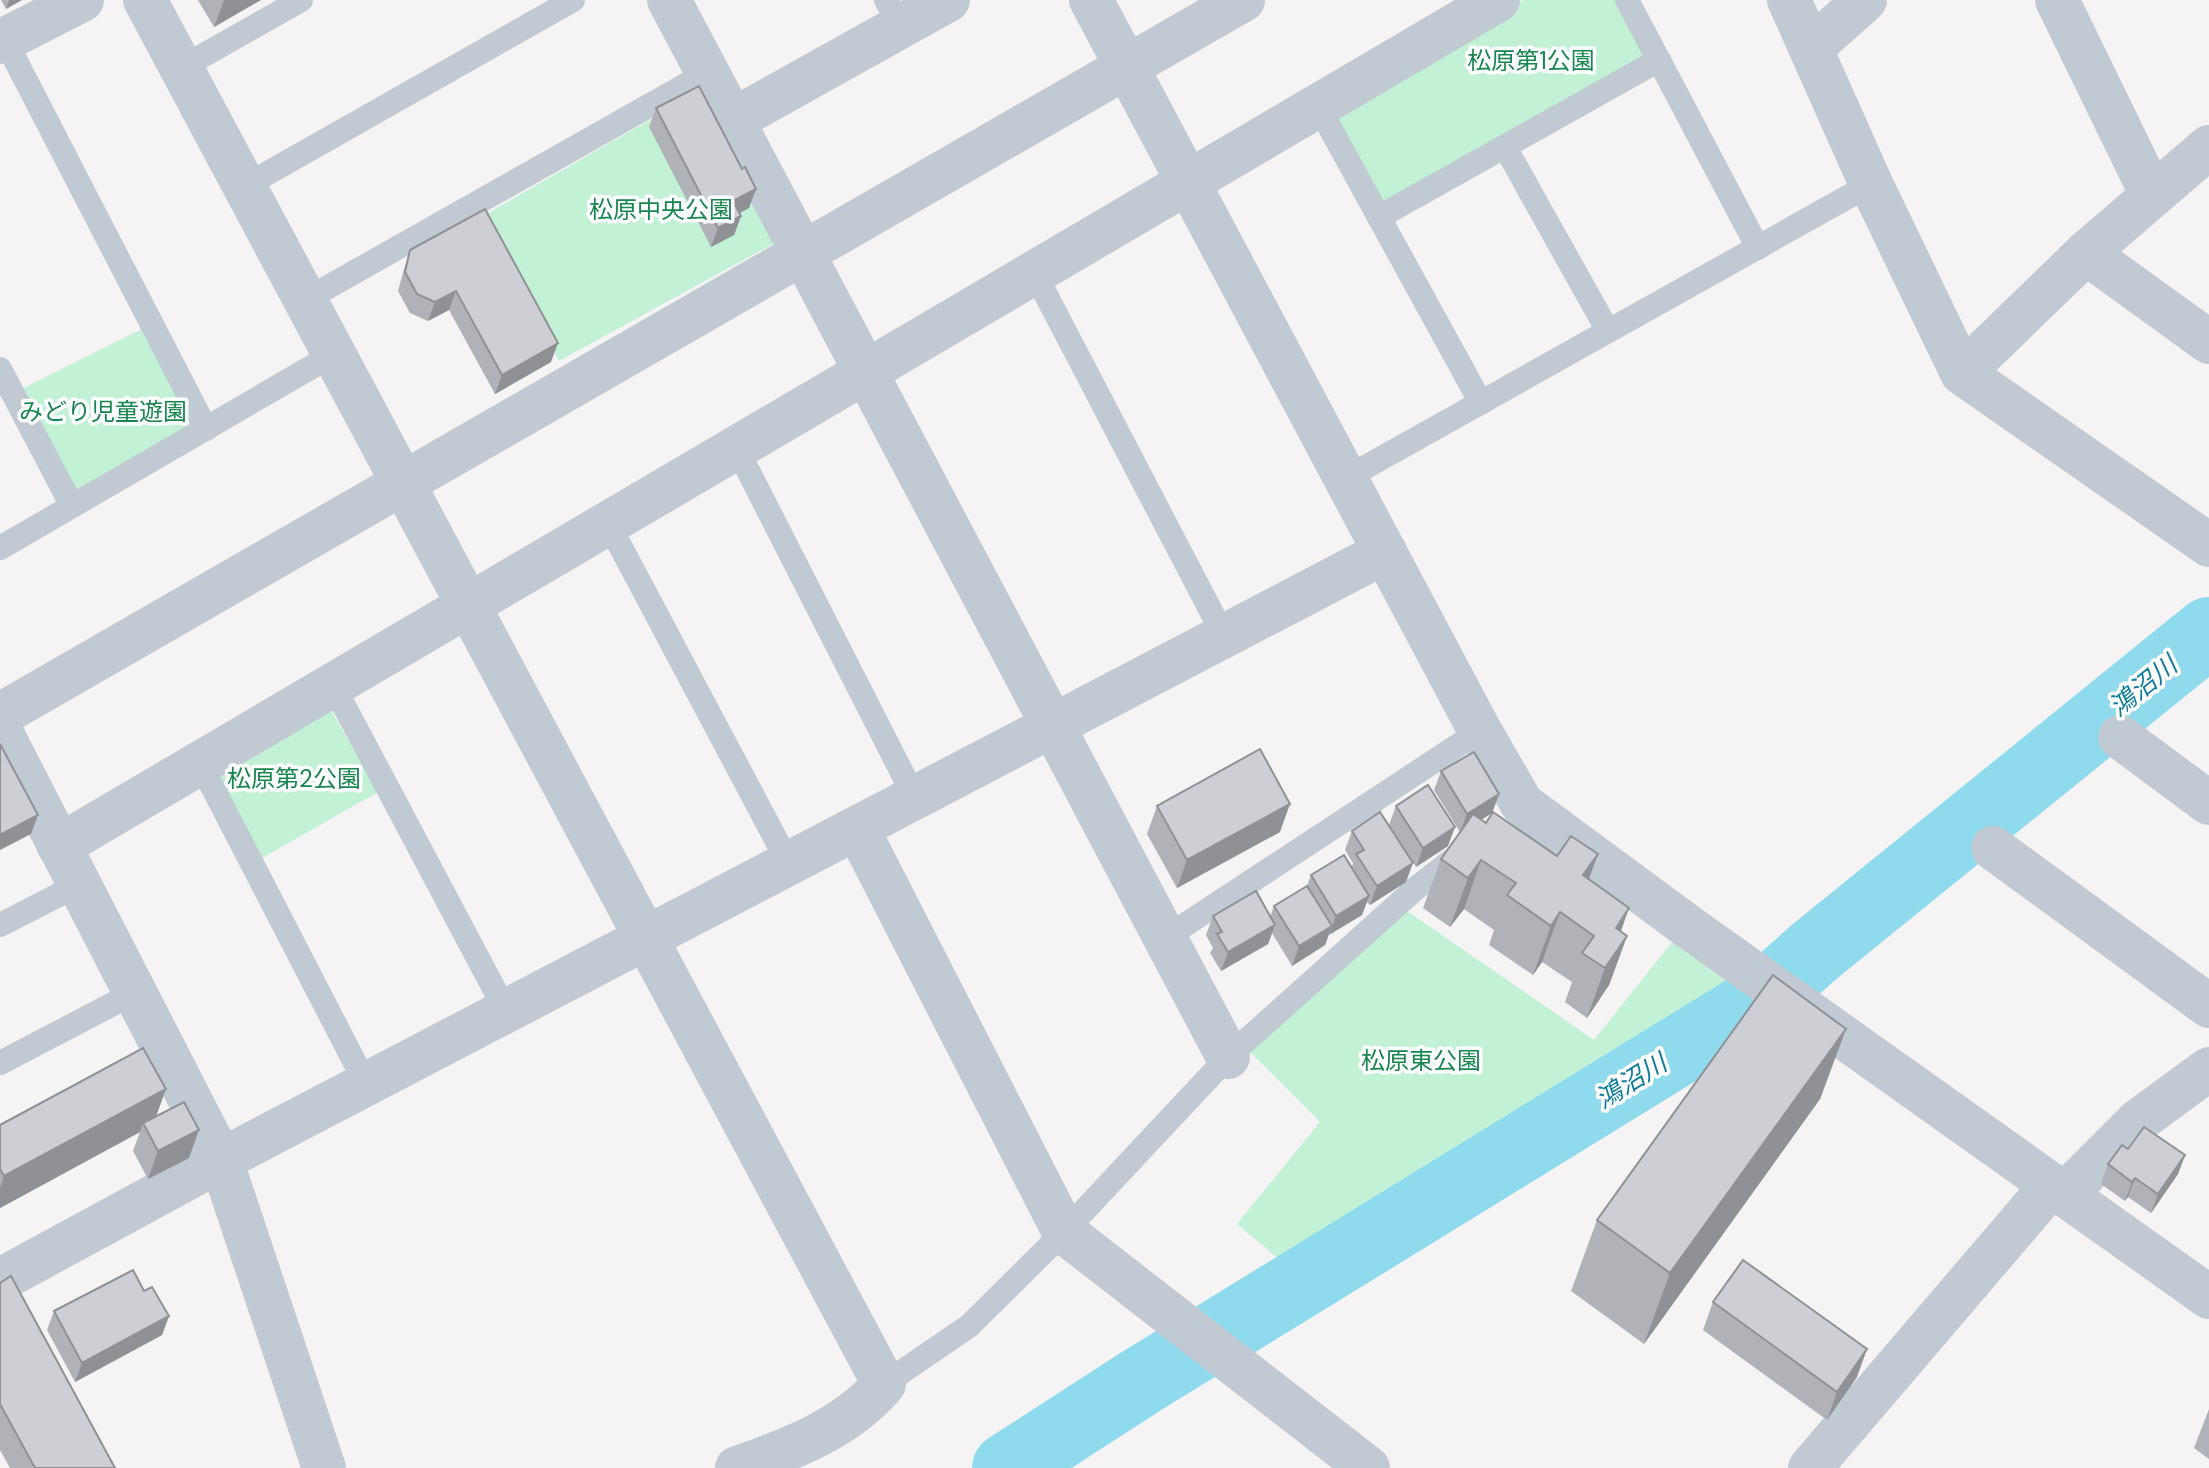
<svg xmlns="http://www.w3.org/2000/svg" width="2209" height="1468" viewBox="0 0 2209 1468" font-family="'DM Sans','Noto Sans JP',sans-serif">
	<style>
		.green { fill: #c3f1d5 }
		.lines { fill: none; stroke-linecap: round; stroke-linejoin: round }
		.river { stroke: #90daee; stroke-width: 70 }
		.lane { stroke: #c1cad2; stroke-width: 24 }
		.street { stroke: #c1cad2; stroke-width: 44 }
		.wall { fill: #b0b2b7 }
		.shaded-wall { fill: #909195 }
		.building { fill: #cdcfd5; stroke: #909195; stroke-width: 2 }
		.labels { text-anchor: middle; stroke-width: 7; stroke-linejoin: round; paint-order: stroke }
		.park-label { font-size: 24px; fill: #17864f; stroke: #fff }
		.water-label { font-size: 26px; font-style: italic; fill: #0c7c9b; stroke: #fff }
	</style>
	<rect width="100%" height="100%" fill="#f5f3f3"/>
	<g class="green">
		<path d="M 1523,0 L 1620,0 L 1652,59 L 1382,210 L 1333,117 Z"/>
		<path d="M 695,94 L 778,241 L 559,361 L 481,217 Z"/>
		<path d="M 144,328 L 194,425 L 75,494 L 20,390 Z"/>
		<path d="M 325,700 L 378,792 L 262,858 L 210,767 Z"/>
		<path d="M 1391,900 L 1594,1040 L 1672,942 L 1745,995 L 1299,1276 L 1237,1224 L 1320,1122 L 1239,1041 Z"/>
	</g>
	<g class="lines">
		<path class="river" d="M 1007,1468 L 1140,1382 L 1759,1001 L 1814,952 L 2209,632"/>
		<g class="lane">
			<path d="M 886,0 L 901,26"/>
			<path d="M 1627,0 L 1758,248"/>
			<path d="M 5,40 L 206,429"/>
			<path d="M 181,68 L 301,0"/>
			<path d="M 1318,106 L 1481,403"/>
			<path d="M 1505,147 L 1608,331"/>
			<path d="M 245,186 L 573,0"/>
			<path d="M 1379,217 L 1659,60"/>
			<path d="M 1034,272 L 1224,636"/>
			<path d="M 305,300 L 707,73"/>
			<path d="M 0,369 L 72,506"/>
			<path d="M 736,447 L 915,798"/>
			<path d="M 1346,478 L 1871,184"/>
			<path d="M 608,523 L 789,864"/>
			<path d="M 0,548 L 334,354"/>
			<path d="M 333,685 L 506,1011"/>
			<path d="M 200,763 L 366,1084"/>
			<path d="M 0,925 L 78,885"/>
			<path d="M 1165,938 L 1480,731"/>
			<path d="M 0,1063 L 134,993"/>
			<path d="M 884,1384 L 969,1326 L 1064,1232 L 1228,1057 L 1415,889 L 1461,853"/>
		</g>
		<g class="street">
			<path d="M 145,0 L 884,1384 C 846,1429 791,1449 737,1468"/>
			<path d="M 669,0 L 1228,1057"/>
			<path d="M 1091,0 L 1480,731 L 1522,804 L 1690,928 L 2209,1297"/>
			<path d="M 1789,0 L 1871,184 L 1962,373 L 2209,545"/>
			<path d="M 2057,0 L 2152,195"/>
			<path d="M 0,42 L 82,0"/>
			<path d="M 1811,48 L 1865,0"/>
			<path d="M 733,120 L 948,0"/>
			<path d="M 2086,253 L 2209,342"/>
			<path d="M 1962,373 L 2086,253 L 2209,147"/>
			<path d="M 0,715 L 1243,0"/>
			<path d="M 0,730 L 221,1160 L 324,1468"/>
			<path d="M 2120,737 L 2209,803"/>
			<path d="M 857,828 L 1064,1232 L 1368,1468"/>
			<path d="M 59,846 L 1498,0"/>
			<path d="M 1993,848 L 2209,1006"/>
			<path d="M 2064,1195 L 2138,1121 L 2209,1069"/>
			<path d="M 0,1280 L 221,1160 L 1385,552"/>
			<path d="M 1810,1468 L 2051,1186"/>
		</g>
	</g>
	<g class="wall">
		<path d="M 1,0 L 22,0 L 6,9 Z"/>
		<path d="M 198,0 L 261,0 L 214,27 Z"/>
		<path d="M 656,108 L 742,169 L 756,189 L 749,208 L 740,213 L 741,216 L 734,235 L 711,247 L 649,127 Z"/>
		<path d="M 410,250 L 551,362 L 495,394 L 449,310 L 428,321 L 410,313 L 398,291 L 404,269 Z"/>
		<path d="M 1441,771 L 1499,794 L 1492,813 L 1481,820 L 1589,879 L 1621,931 L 1627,936 L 1609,985 L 1587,1018 L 1565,1002 L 1572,982 L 1542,962 L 1533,975 L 1489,945 L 1494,930 L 1464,909 L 1450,927 L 1423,908 L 1441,859 L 1460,832 L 1434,790 Z"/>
		<path d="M 1157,806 L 1280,832 L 1177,888 L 1147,834 Z"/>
		<path d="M 1396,806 L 1448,846 L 1416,867 L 1389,825 Z"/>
		<path d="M 1352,831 L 1406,882 L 1370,905 L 1367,902 L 1362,915 L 1329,934 L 1325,945 L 1292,966 L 1272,933 L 1268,944 L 1221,971 L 1210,953 L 1213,948 L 1206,935 L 1213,916 L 1270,917 L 1274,906 L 1307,886 L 1311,875 L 1352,867 L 1353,863 L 1345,850 Z"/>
		<path d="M 1846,1029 L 1820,1099 L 1644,1344 L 1571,1291 L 1597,1220 Z"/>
		<path d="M 156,1116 L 189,1158 L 148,1179 L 133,1151 L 140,1132 L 0,1208 L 0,1125 Z"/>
		<path d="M 2128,1149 L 2185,1155 L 2178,1174 L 2151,1213 L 2128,1197 L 2125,1201 L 2101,1184 L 2108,1164 Z"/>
		<path d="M 0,1283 L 115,1468 L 10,1468 L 0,1450 Z"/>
		<path d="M 144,1291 L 169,1316 L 162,1335 L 75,1382 L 47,1330 L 54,1311 Z"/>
		<path d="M 1713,1302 L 1857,1377 L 1827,1420 L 1703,1330 Z"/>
		<path d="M 2209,1409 L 2209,1459 L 2194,1448 Z"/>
	</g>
	<g class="shaded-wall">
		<path d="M 9,0 L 22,0 L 6,9 Z"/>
		<path d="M 224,0 L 261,0 L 214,27 Z"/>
		<path d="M 756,189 L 749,208 L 726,220 L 733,201 Z"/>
		<path d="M 741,216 L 734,235 L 711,247 L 718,228 Z"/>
		<path d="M 456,291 L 449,310 L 428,321 L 435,302 Z"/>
		<path d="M 558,343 L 551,362 L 495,394 L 502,375 Z"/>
		<path d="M 1499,794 L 1492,813 L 1460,833 L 1467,814 Z"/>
		<path d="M 1290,804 L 1280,832 L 1177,888 L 1187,860 Z"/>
		<path d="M 38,815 L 31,834 L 0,850 L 0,835 Z"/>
		<path d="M 1455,827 L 1448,846 L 1416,867 L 1423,848 Z"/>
		<path d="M 1598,854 L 1580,904 L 1583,875 Z"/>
		<path d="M 1481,860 L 1464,909 L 1450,927 L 1468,878 Z"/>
		<path d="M 1413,863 L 1406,882 L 1370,905 L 1377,886 Z"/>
		<path d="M 1369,896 L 1362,915 L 1329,935 L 1336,916 Z"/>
		<path d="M 1629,908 L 1612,957 L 1616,928 Z"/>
		<path d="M 1560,912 L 1542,962 L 1533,975 L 1551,926 Z"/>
		<path d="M 1275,925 L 1268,944 L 1221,971 L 1228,952 Z"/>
		<path d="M 1332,926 L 1325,945 L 1292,966 L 1299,946 Z"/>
		<path d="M 1627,936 L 1609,985 L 1587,1018 L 1605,968 Z"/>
		<path d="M 1846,1029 L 1820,1099 L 1644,1344 L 1670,1273 Z"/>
		<path d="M 166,1089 L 153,1125 L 143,1123 L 140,1132 L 0,1208 L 0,1188 L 4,1176 Z"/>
		<path d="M 199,1130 L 189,1158 L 148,1179 L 158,1151 Z"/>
		<path d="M 2185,1155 L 2178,1174 L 2151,1213 L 2158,1194 Z"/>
		<path d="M 2135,1178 L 2128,1197 L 2125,1201 L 2132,1182 Z"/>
		<path d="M 169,1316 L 162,1335 L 75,1382 L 82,1363 Z"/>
		<path d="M 1867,1349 L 1857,1377 L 1827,1420 L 1837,1392 Z"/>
	</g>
	<g class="building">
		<path d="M 699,86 L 742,169 L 745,167 L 756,189 L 733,201 L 741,216 L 718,228 L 656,108 Z"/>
		<path d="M 485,209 L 558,343 L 502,375 L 456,291 L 435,302 L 417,294 L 405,272 L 410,250 Z"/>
		<path d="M 0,744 L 38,815 L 0,835 Z"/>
		<path d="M 1260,749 L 1290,804 L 1187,860 L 1157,806 Z"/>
		<path d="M 1474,752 L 1499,794 L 1467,814 L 1441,771 Z"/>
		<path d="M 1428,785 L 1455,827 L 1423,848 L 1396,806 Z"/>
		<path d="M 1380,812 L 1413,863 L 1377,886 L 1356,854 L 1364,850 L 1352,831 Z"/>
		<path d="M 1493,812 L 1557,856 L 1571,836 L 1598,854 L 1583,875 L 1629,908 L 1616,928 L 1627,936 L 1605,968 L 1582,953 L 1594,936 L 1560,912 L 1551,926 L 1507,895 L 1516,883 L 1481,860 L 1468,878 L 1441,859 L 1473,814 L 1486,823 Z"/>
		<path d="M 1344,855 L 1369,896 L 1336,916 L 1311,875 Z"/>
		<path d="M 1307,886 L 1332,926 L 1299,946 L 1274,906 Z"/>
		<path d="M 1256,891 L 1275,925 L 1228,952 L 1217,934 L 1222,932 L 1213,916 Z"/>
		<path d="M 1773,975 L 1846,1029 L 1670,1273 L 1597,1220 Z"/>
		<path d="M 143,1048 L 166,1089 L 4,1176 L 0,1169 L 0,1125 Z"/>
		<path d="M 184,1102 L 199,1130 L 158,1151 L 143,1123 Z"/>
		<path d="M 2144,1127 L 2185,1155 L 2158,1194 L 2135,1178 L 2132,1182 L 2108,1164 L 2122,1145 L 2128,1149 Z"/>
		<path d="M 1743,1260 L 1867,1349 L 1837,1392 L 1713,1302 Z"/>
		<path d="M 133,1270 L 144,1291 L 152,1287 L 169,1316 L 82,1363 L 54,1311 Z"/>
		<path d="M 11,1276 L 115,1468 L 35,1468 L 0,1404 L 0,1283 Z"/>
	</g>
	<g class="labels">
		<g class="park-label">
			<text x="1531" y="69">松原第1公園</text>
			<text x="661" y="218">松原中央公園</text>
			<text x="103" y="420">みどり児童遊園</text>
			<text x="294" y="787">松原第2公園</text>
			<text x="1421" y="1069">松原東公園</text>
		</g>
		<g class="water-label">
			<text transform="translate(2143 686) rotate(-39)" y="9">鴻沼川</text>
			<text transform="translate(1631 1081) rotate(-32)" y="9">鴻沼川</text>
		</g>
	</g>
</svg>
